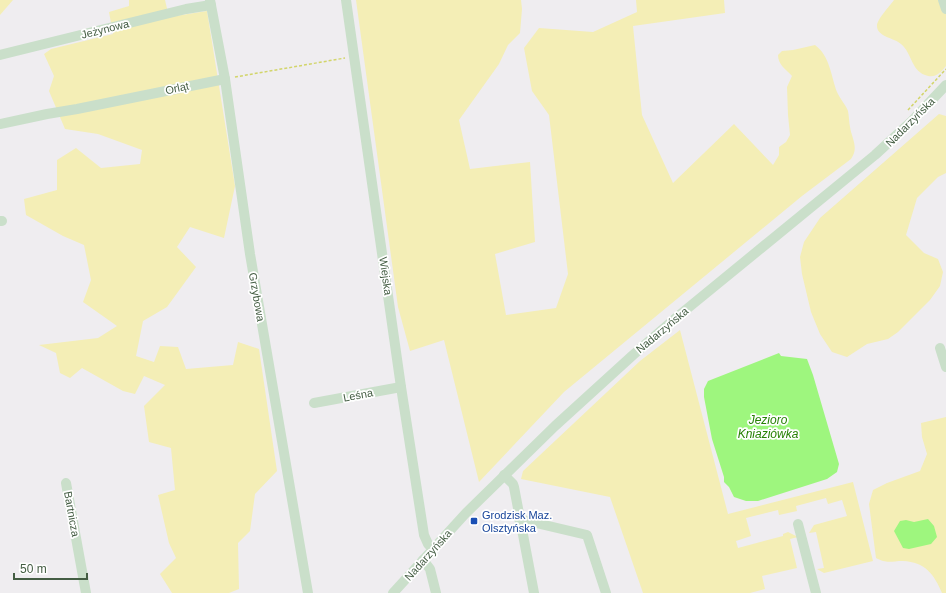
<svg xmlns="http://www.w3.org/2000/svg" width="946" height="593" viewBox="0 0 946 593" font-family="Helvetica,sans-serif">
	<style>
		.green { fill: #f4eeb6 }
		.water { fill: #9ef67e }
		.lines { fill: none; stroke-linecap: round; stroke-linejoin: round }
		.path { stroke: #d2d56a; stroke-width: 1.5; stroke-dasharray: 3 2; stroke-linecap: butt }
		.minor { stroke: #cadfca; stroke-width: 10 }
		.transit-dot { fill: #1a4fb4; stroke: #fff; stroke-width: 1.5 }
		.labels { text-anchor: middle; stroke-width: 3.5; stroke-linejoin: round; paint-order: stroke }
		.street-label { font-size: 11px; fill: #445d43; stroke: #fff }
		.transit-label { font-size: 11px; fill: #164399; stroke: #fff; text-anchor: start }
		.water-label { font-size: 12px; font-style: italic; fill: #278205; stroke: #fff }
	</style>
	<rect width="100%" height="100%" fill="#efedf0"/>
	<g class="green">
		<path d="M 0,0 L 13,0 L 0,15 Z"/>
		<path d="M 129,0 L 165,0 L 169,17 L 207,11 L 235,186 L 224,238 L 190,227 L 177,247 L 196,267 L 167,307 L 143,321 L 136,356 L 154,362 L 160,346 L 178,347 L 186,369 L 233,365 L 238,342 L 259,349 L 277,471 L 255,494 L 250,531 L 238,543 L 239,589 L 229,593 L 172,593 L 160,574 L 176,558 L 169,543 L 158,495 L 175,490 L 171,448 L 149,442 L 144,406 L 165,385 L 144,376 L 135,394 L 123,391 L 82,368 L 70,378 L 60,373 L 56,353 L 39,345 L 98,338 L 117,326 L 83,302 L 91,280 L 84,245 L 63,236 L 26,215 L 24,199 L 57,190 L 57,160 L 76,148 L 101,168 L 140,164 L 142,150 L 98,134 L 65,129 L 49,91 L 54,76 L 44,54 L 51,49 L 113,34 L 109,12 L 129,6 Z"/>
		<path d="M 356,0 L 521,0 L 522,9 L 520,33 L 508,45 L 499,64 L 459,120 L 470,169 L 530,162 L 535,242 L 495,254 L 506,315 L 556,308 L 568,274 L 549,115 L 532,91 L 524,48 L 539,28 L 593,32 L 637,12 L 636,0 L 724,0 L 725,13 L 633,26 L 642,115 L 673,183 L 734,124 L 773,165 L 779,155 L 779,147 L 786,142 L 790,135 L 788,115 L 787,87 L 792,76 C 786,69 778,65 778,55 L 782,51 L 793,50 L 815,45 C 830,56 831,76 837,92 C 840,99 846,105 848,111 C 849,116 849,122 850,127 C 852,139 859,148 851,159 L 802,196 L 564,392 L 479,482 L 444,340 L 410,351 L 398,307 Z"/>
		<path d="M 894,0 L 946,0 L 946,66 C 940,73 935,79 925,75 C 911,70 912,53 901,44 C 895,38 877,37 877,26 C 877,19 890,6 894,0 Z"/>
		<path d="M 939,114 L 946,116 L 946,173 L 938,177 L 917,198 L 906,235 L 924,253 L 938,259 L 943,272 L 940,286 L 930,300 L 898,332 L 888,339 L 867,344 L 847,357 L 832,352 L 820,334 L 811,312 L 802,274 L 800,257 L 804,242 L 820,218 Z"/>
		<path d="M 680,330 L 728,514 L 853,482 L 873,561 L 824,573 L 817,569 L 824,568 L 816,532 L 809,533 L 814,525 L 847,516 L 842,500 L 828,504 L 826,498 L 796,506 L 797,511 L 779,515 L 778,510 L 746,518 L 751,536 L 736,541 L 738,548 L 783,536 L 783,534 L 788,532 L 798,537 L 790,539 L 797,568 L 762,576 L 765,589 L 750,593 L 643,593 L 610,497 L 521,479 L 523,471 L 640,361 Z"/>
		<path d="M 946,417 L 946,593 L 942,593 C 934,574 925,562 903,561 C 891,561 887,564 876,558 L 869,504 L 873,490 L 887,483 L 920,471 L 927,454 L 922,437 L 921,423 Z"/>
	</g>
	<g class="water">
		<path d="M 779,353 L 781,356 L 807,359 L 813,375 L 839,464 L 837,472 L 827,479 L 758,501 L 746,501 L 734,497 L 729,487 L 724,482 L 724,477 L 712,439 L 704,397 L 704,389 L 708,381 Z"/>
		<path d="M 928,519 L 934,526 L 937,537 L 931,544 L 909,549 L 903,548 L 894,531 L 900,521 L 906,520 L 914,522 Z"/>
	</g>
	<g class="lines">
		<g class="path">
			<path d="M 235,77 L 345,58"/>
			<path d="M 908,110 L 946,69"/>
		</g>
		<g class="minor">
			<path d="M 210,0 L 225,79 L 250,254 L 308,593"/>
			<path d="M 346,0 L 401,387 L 424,535 L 428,544 L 433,549"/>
			<path d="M 943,0 L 946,9"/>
			<path d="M 0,55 L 186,9 L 211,5"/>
			<path d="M 0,124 L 47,114 L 77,109 L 225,79"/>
			<path d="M 0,221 L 2,221"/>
			<path d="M 940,348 L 946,367"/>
			<path d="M 314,403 L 401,387"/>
			<path d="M 504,475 L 513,484 L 514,487 L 534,593"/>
			<path d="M 66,483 L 86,593"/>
			<path d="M 519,519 L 587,535 L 606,593"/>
			<path d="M 798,524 L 816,593"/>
			<path d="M 423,560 L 430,569 L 436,593"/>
			<path d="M 393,593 L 466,513 L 555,426 L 633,355 L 677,317 L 875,155 L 912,121 L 946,85"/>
		</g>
	</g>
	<rect class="transit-dot" x="470" y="517" width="8" height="8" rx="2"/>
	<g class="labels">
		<g class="street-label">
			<text transform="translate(105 29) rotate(-14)" y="4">Jeżynowa</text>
			<text transform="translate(177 88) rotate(-12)" y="4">Orląt</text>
			<text transform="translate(910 122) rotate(-45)" y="4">Nadarzyńska</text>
			<text transform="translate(386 276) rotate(82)" y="4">Wiejska</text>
			<text transform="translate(257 297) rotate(80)" y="4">Grzybowa</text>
			<text transform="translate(662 330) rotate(-40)" y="4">Nadarzyńska</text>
			<text transform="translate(358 395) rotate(-11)" y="4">Leśna</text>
			<text transform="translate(72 514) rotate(80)" y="4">Bartnicza</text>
			<text transform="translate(428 555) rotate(-48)" y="4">Nadarzyńska</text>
		</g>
		<g class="transit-label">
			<text x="482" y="519">Grodzisk Maz.<tspan x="482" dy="13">Olsztyńska</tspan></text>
		</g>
		<g class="water-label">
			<text x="768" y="424">Jezioro<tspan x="768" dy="14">Kniaziówka</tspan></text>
		</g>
	</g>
	<path d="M14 573v6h73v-6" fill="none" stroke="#445d43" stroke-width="2"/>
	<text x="20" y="573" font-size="12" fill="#445d43" stroke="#ffffff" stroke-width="3" paint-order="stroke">50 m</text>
</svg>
